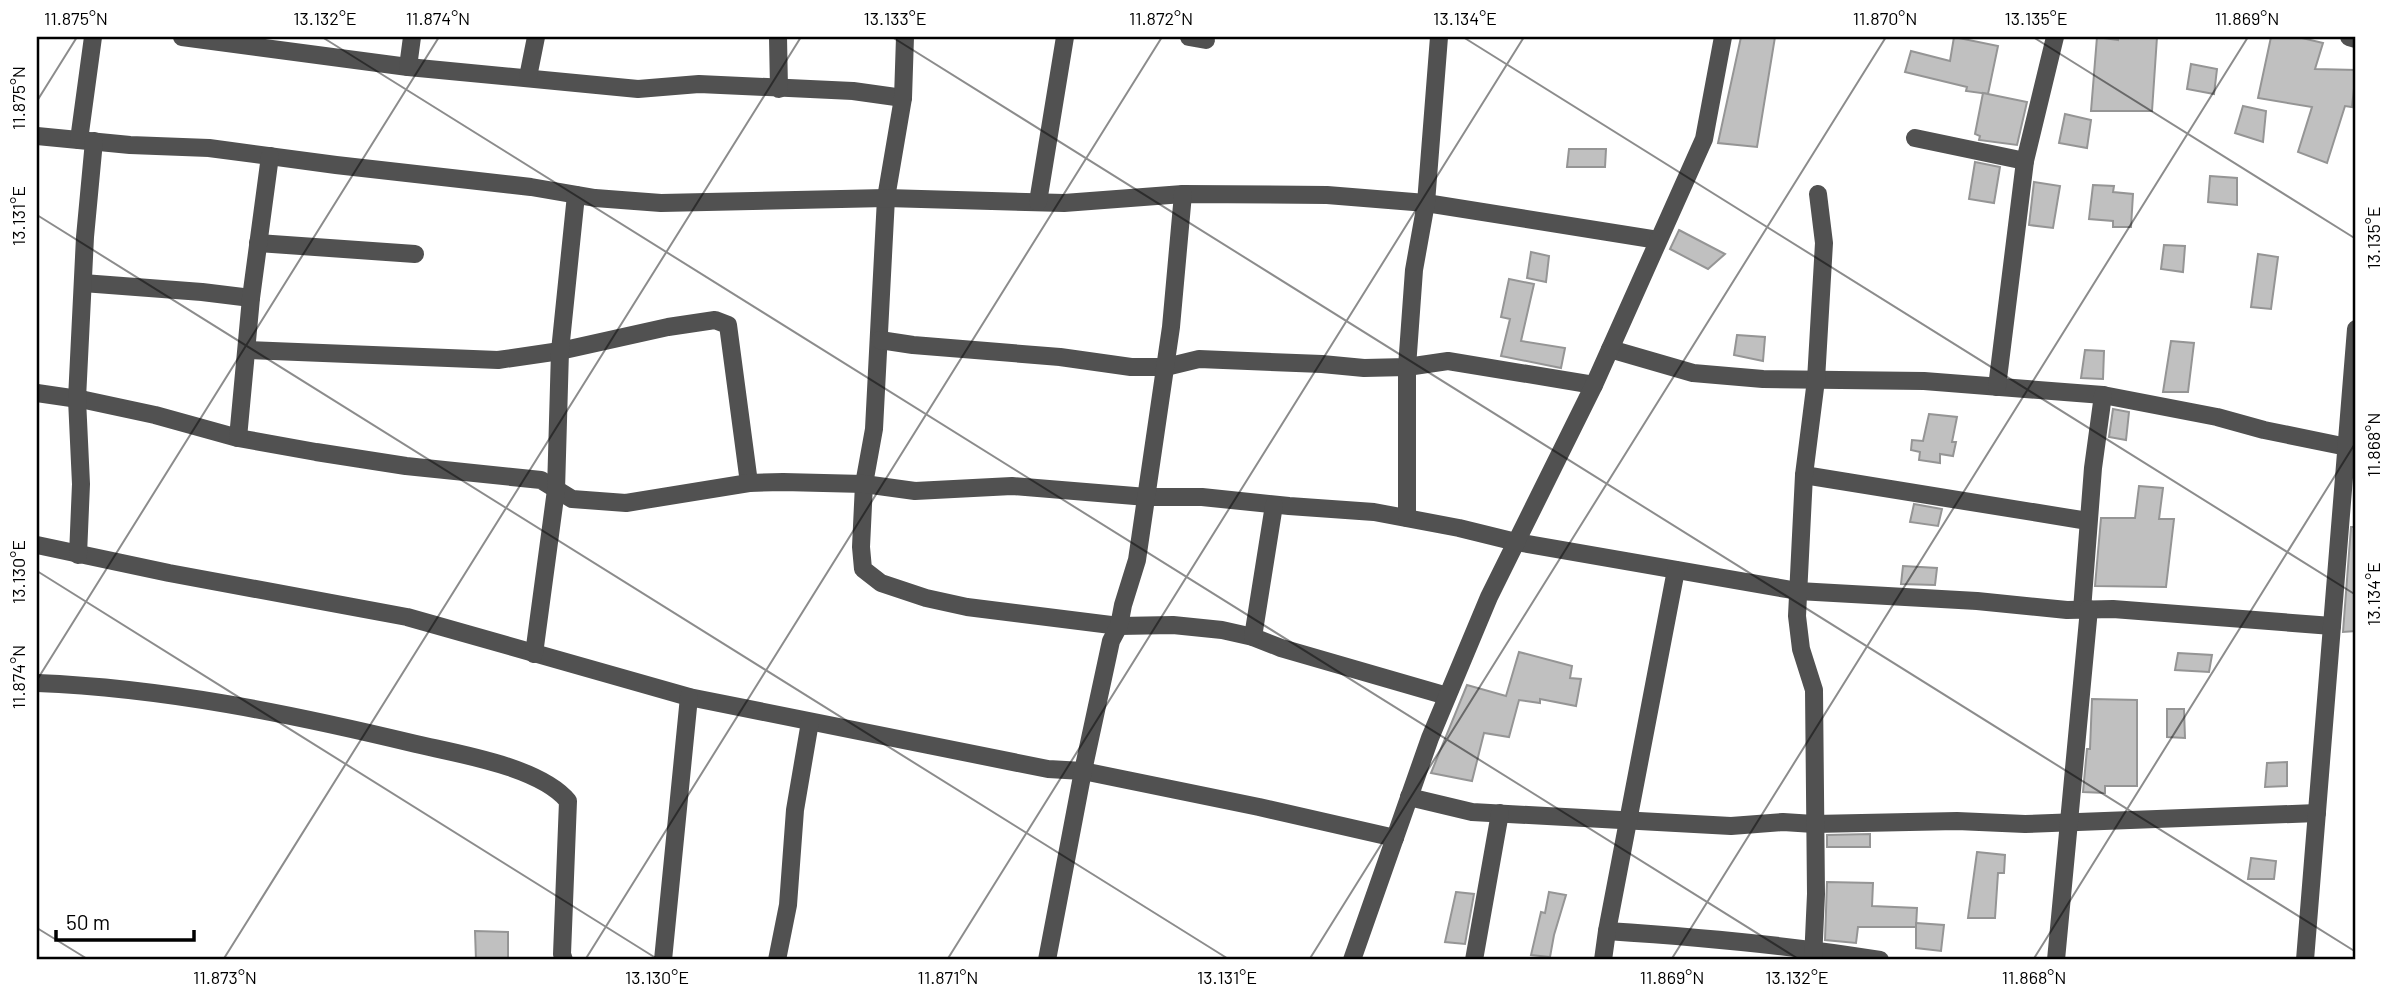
<svg xmlns="http://www.w3.org/2000/svg" width="2393" height="997" viewBox="0 0 2393 997" font-family="Barlow,sans-serif">
	<style>
		.building { fill: #c0c0c0; stroke: #959595; stroke-width: 2 }
		.lines { fill: none; stroke-linecap: round; stroke-linejoin: round }
		.minor { stroke: #515151; stroke-width: 18 }
		.ticks { fill: none; stroke: #000; stroke-width: 2; stroke-opacity: 0.45 }
		.neatline { fill: none; stroke: #000; stroke-width: 2.5 }
		.ticks-label { font-size: 18px; text-anchor: middle; fill: #000 }
	</style>
	<rect width="100%" height="100%" fill="#fff"/>
	<g class="building">
		<path d="M 1741,37 L 1775,37 L 1757,147 L 1718,143 Z"/>
		<path d="M 1954,37 L 1998,46 L 1988,94 L 1966,91 L 1967,87 L 1905,72 L 1911,51 L 1950,61 Z"/>
		<path d="M 2097,37 L 2118,40 L 2118,37 L 2157,37 L 2152,111 L 2091,111 Z"/>
		<path d="M 2271,37 L 2298,37 L 2323,43 L 2315,69 L 2356,70 L 2352,107 L 2345,106 L 2327,163 L 2298,152 L 2312,107 L 2258,98 Z"/>
		<path d="M 2191,64 L 2217,69 L 2214,94 L 2187,89 Z"/>
		<path d="M 1983,93 L 2027,102 L 2017,145 L 1979,140 L 1980,136 L 1975,134 Z"/>
		<path d="M 2243,106 L 2266,111 L 2263,142 L 2235,133 Z"/>
		<path d="M 2065,114 L 2091,120 L 2087,148 L 2059,143 Z"/>
		<path d="M 1569,149 L 1606,149 L 1605,167 L 1567,167 Z"/>
		<path d="M 1975,162 L 2000,167 L 1994,203 L 1969,199 Z"/>
		<path d="M 2210,176 L 2237,178 L 2237,205 L 2208,202 Z"/>
		<path d="M 2034,182 L 2060,186 L 2053,228 L 2029,225 Z"/>
		<path d="M 2093,185 L 2114,186 L 2113,192 L 2133,194 L 2131,227 L 2113,227 L 2113,221 L 2089,219 Z"/>
		<path d="M 1679,230 L 1725,254 L 1708,269 L 1670,249 Z"/>
		<path d="M 2164,245 L 2185,246 L 2183,272 L 2161,269 Z"/>
		<path d="M 1531,252 L 1549,256 L 1546,282 L 1527,278 Z"/>
		<path d="M 2258,254 L 2278,257 L 2271,309 L 2251,307 Z"/>
		<path d="M 1509,279 L 1534,284 L 1521,341 L 1565,348 L 1561,368 L 1501,356 L 1510,319 L 1501,317 Z"/>
		<path d="M 1737,335 L 1765,337 L 1763,361 L 1734,355 Z"/>
		<path d="M 2171,341 L 2194,343 L 2188,392 L 2163,392 Z"/>
		<path d="M 2085,350 L 2104,351 L 2103,379 L 2081,378 Z"/>
		<path d="M 2113,409 L 2129,412 L 2126,440 L 2109,437 Z"/>
		<path d="M 1929,414 L 1957,417 L 1952,442 L 1956,442 L 1953,456 L 1940,454 L 1940,463 L 1919,460 L 1920,452 L 1911,450 L 1912,440 L 1923,441 Z"/>
		<path d="M 2139,486 L 2163,488 L 2159,519 L 2174,519 L 2166,587 L 2095,586 L 2101,518 L 2135,518 Z"/>
		<path d="M 1914,504 L 1942,509 L 1938,526 L 1910,522 Z"/>
		<path d="M 2351,527 L 2356,527 L 2356,631 L 2343,632 Z"/>
		<path d="M 1903,566 L 1937,568 L 1935,585 L 1901,584 Z"/>
		<path d="M 1519,652 L 1572,666 L 1570,678 L 1581,679 L 1576,706 L 1540,699 L 1540,703 L 1519,700 L 1509,737 L 1484,733 L 1472,781 L 1431,773 L 1467,685 L 1506,696 Z"/>
		<path d="M 2178,653 L 2212,655 L 2209,672 L 2175,670 Z"/>
		<path d="M 2092,699 L 2137,700 L 2137,786 L 2105,786 L 2105,793 L 2083,792 L 2087,749 L 2090,749 Z"/>
		<path d="M 2167,709 L 2184,709 L 2185,738 L 2167,737 Z"/>
		<path d="M 2287,762 L 2287,786 L 2265,787 L 2267,763 Z"/>
		<path d="M 1870,834 L 1870,847 L 1827,847 L 1827,835 Z"/>
		<path d="M 1977,852 L 2005,855 L 2004,873 L 1998,873 L 1995,918 L 1968,918 Z"/>
		<path d="M 2251,858 L 2276,861 L 2274,879 L 2248,879 Z"/>
		<path d="M 1827,882 L 1873,883 L 1872,906 L 1917,908 L 1916,927 L 1858,927 L 1856,943 L 1825,940 Z"/>
		<path d="M 1456,892 L 1474,894 L 1465,944 L 1445,942 Z"/>
		<path d="M 1549,892 L 1566,895 L 1554,935 L 1550,957 L 1531,955 L 1541,912 L 1545,913 Z"/>
		<path d="M 1916,923 L 1944,925 L 1941,951 L 1916,948 Z"/>
		<path d="M 475,931 L 508,932 L 508,960 L 476,960 Z"/>
	</g>
	<g class="lines">
		<g class="minor">
			<path d="M 182,37 L 408,67 L 638,89 L 699,84 L 853,91 L 903,98"/>
			<path d="M 778,37 L 779,89"/>
			<path d="M 905,37 L 903,98 L 886,198 L 874,429 L 864,484 L 861,547 L 863,569 L 881,583 L 926,598 L 967,607 L 1119,626 L 1173,625 L 1222,630 L 1253,637 L 1281,648 L 1447,696"/>
			<path d="M 1189,37 L 1206,40"/>
			<path d="M 2349,37 L 2356,39"/>
			<path d="M 408,67 L 412,37"/>
			<path d="M 528,77 L 536,37"/>
			<path d="M 37,136 L 130,145 L 209,148 L 336,165 L 531,187 L 595,198 L 661,203 L 886,198 L 1064,203 L 1183,194 L 1327,195 L 1426,203 L 1658,240"/>
			<path d="M 1915,138 L 2025,161"/>
			<path d="M 79,140 L 93,37"/>
			<path d="M 1038,202 L 1065,37"/>
			<path d="M 258,243 L 415,254"/>
			<path d="M 83,283 L 202,292 L 251,298"/>
			<path d="M 880,340 L 913,345 L 1060,357 L 1131,367 L 1166,367 L 1199,359 L 1322,364 L 1364,368 L 1407,367 L 1448,361 L 1594,385"/>
			<path d="M 1610,349 L 1693,373 L 1763,379 L 1924,381 L 2103,395 L 2217,417 L 2264,430 L 2347,447"/>
			<path d="M 247,350 L 498,360 L 560,351 L 668,327 L 715,320 L 728,325 L 749,483"/>
			<path d="M 1997,387 L 2025,161 L 2055,37"/>
			<path d="M 37,393 L 85,400 L 155,415 L 238,438 L 316,452 L 406,466 L 541,480 L 572,499 L 626,503 L 749,483 L 783,482 L 864,484 L 915,491 L 1012,486 L 1147,497 L 1202,497 L 1289,506 L 1374,512 L 1459,528 L 1516,542 L 1798,591 L 1977,601 L 2067,610 L 2113,609 L 2332,626"/>
			<path d="M 238,438 L 251,298 L 270,156"/>
			<path d="M 1804,475 L 2088,521"/>
			<path d="M 1407,518 L 1407,367 L 1414,270 L 1426,203 L 1439,37"/>
			<path d="M 37,545 L 169,573 L 407,617 L 689,697 L 1048,769 L 1083,771 L 1259,807 L 1395,838"/>
			<path d="M 78,555 L 81,484 L 77,399 L 85,237 L 94,141"/>
			<path d="M 2082,610 L 2093,468 L 2103,395"/>
			<path d="M 1253,637 L 1274,505"/>
			<path d="M 534,654 L 556,490 L 560,351 L 576,195"/>
			<path d="M 37,683 C 165,688 291,714 416,744 C 459,754 540,767 568,801 L 562,954 L 564,960"/>
			<path d="M 1409,797 L 1472,812 L 1731,826 L 1783,822 L 1814,824 L 1957,821 L 2025,824 L 2317,813"/>
			<path d="M 1607,931 C 1698,937 1790,945 1880,960"/>
			<path d="M 663,960 L 689,697"/>
			<path d="M 777,960 L 788,905 L 795,810 L 810,722"/>
			<path d="M 1047,960 L 1083,771 L 1111,641 L 1119,626 L 1123,605 L 1137,560 L 1171,327 L 1183,194"/>
			<path d="M 1352,960 L 1430,738 L 1489,597 L 1594,385 L 1704,139 L 1723,37"/>
			<path d="M 1474,960 L 1500,813"/>
			<path d="M 1603,960 L 1607,931 L 1676,570"/>
			<path d="M 1813,960 L 1816,894 L 1814,690 L 1801,649 L 1797,616 L 1804,475 L 1816,380 L 1824,243 L 1818,194"/>
			<path d="M 2056,960 L 2089,609"/>
			<path d="M 2305,960 L 2356,329"/>
		</g>
	</g>
	<path class="ticks" d="M 322,37 L 1800,960M 892,37 L 2356,952M 1463,37 L 2356,595M 2033,37 L 2356,239M 37,101 L 77,37M 37,215 L 1230,960M 37,571 L 659,960M 37,680 L 439,37M 37,928 L 89,960M 223,960 L 801,37M 585,960 L 1162,37M 947,960 L 1524,37M 1309,960 L 1886,37M 1671,960 L 2248,37M 2033,960 L 2356,442"/>
	<rect width="2393" height="997" fill="none" stroke="#ffffff" stroke-width="77"/>
	<path d="M56 930v10h138v-10" fill="none" stroke="#000000" stroke-width="3.5"/>
	<text x="66" y="930" font-size="21" fill="#000000" stroke="#ffffff" stroke-width="5" paint-order="stroke">50 m</text>
	<rect x="38" y="38" width="2316" height="920" class="neatline"/>
	<g class="ticks-label">
		<text x="76" y="25">11.875°N</text>
		<text x="325" y="25">13.132°E</text>
		<text x="438" y="25">11.874°N</text>
		<text x="895" y="25">13.133°E</text>
		<text x="1161" y="25">11.872°N</text>
		<text x="1465" y="25">13.134°E</text>
		<text x="1885" y="25">11.870°N</text>
		<text x="2036" y="25">13.135°E</text>
		<text x="2247" y="25">11.869°N</text>
		<text transform="translate(19 98) rotate(-90)" y="6">11.875°N</text>
		<text transform="translate(19 216) rotate(-90)" y="6">13.131°E</text>
		<text transform="translate(2374 238) rotate(-90)" y="6">13.135°E</text>
		<text transform="translate(2374 445) rotate(-90)" y="6">11.868°N</text>
		<text transform="translate(19 572) rotate(-90)" y="6">13.130°E</text>
		<text transform="translate(2374 594) rotate(-90)" y="6">13.134°E</text>
		<text transform="translate(19 677) rotate(-90)" y="6">11.874°N</text>
		<text x="225" y="984">11.873°N</text>
		<text x="657" y="984">13.130°E</text>
		<text x="948" y="984">11.871°N</text>
		<text x="1227" y="984">13.131°E</text>
		<text x="1672" y="984">11.869°N</text>
		<text x="1797" y="984">13.132°E</text>
		<text x="2034" y="984">11.868°N</text>
	</g>
</svg>
